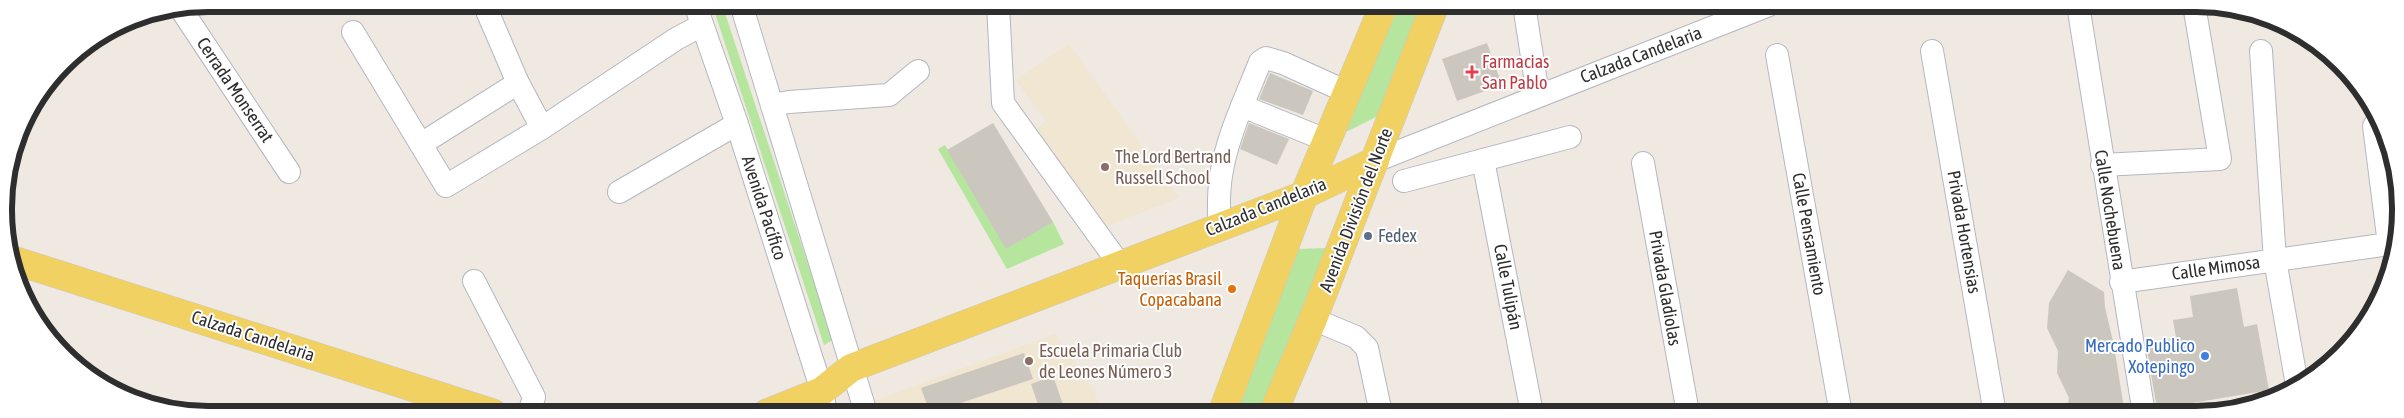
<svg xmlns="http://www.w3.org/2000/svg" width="2404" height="418" viewBox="0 0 2404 418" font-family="'Asap Condensed',sans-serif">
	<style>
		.education { fill: #f0e6d1 }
		.green { fill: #b6e59e }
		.building { fill: #cbc7bf }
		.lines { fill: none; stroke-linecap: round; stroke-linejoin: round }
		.minor-casing { stroke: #b4b7c1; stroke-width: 24 }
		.major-casing { stroke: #c9c9c9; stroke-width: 29 }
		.minor { stroke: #fff; stroke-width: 22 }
		.major { stroke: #f2d163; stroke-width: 28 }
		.health-dot { fill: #e0444e; stroke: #fff; stroke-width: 2 }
		.education-dot { fill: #8d6e63; stroke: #fff; stroke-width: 2 }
		.service-dot { fill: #5c6f8a; stroke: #fff; stroke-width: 2 }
		.food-dot { fill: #e8710a; stroke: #fff; stroke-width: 2 }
		.shop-dot { fill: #3f7fe0; stroke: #fff; stroke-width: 2 }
		.labels { text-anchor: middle; stroke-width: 4; stroke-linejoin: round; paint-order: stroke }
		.street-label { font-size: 18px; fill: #2e2e2e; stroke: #fff }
		.health-label { font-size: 18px; fill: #be3a42; stroke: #fff; text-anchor: start }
		.education-label { font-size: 18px; fill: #785e54; stroke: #fff; text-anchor: start }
		.service-label { font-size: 18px; fill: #4e5e75; stroke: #fff; text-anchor: start }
		.food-label { font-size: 18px; fill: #c56008; stroke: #fff; text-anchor: end }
		.shop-label { font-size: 18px; fill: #366cbe; stroke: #fff; text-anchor: end }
		.rim { fill: none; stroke: #2e2e2e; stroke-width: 6 }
	</style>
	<rect width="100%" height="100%" fill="#efe9e1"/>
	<g class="education">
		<path d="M 1069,44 L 1179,198 L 1099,229 L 1030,136 L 1046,121 L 1016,80 Z"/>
		<path d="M 1055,334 L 1093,389 L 1103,413 L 877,413 L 874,401 Z"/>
	</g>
	<g class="green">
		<path d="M 712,4 L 722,4 L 833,340 L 824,345 Z"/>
		<path d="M 1393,5 L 1423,5 L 1380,115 L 1340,135 Z"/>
		<path d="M 945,145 L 998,235 L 1053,222 L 1064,244 L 1007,269 L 938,149 Z"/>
		<path d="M 1326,248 L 1264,413 L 1234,413 L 1296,249 Z"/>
	</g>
	<g class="building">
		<path d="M 1487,43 L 1502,85 L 1457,101 L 1442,59 Z"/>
		<path d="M 1270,73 L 1313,91 L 1303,115 L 1259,99 Z"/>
		<path d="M 993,123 L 1053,222 L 1006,249 L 947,150 Z"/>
		<path d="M 1249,123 L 1289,139 L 1277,165 L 1240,149 Z"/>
		<path d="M 2068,270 L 2104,292 L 2105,307 L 2114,346 L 2125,414 L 2066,414 L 2069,398 L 2057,373 L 2058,351 L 2047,328 L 2049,303 Z"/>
		<path d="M 2237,288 L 2244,327 L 2257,324 L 2269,390 L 2157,409 L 2146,344 L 2176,338 L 2173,320 L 2193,317 L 2190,296 Z"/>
		<path d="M 1024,353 L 1033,379 L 930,413 L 921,388 Z"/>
		<path d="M 1053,376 L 1066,413 L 1041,413 L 1031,384 Z"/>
	</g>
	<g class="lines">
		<g class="minor-casing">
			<g id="minor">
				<path d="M 695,4 L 737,124 L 822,391 L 826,413"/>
				<path d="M 741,4 L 866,413"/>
				<path d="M 998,4 L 1003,103 L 1120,265"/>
				<path d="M 1524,5 L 1538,95"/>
				<path d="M 2078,5 L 2144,414"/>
				<path d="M 181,9 L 289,172"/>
				<path d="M 353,32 L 446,186 L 542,128 L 518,83 L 484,4"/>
				<path d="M 1932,51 L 1995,414"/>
				<path d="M 2261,51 L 2275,260 L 2297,385"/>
				<path d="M 1777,55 L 1841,414"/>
				<path d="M 772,105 L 789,102 L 889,95 L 918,71"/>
				<path d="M 1242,106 L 1326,140"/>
				<path d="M 542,128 L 676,39 L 702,25"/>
				<path d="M 421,144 L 518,83"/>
				<path d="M 1483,160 L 1532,413"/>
				<path d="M 1375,161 L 1769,5"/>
				<path d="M 1643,163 L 1688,413"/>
				<path d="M 2102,165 L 2220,159 L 2194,5"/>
				<path d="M 1404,181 L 1570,137"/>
				<path d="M 619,192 L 737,124"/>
				<path d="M 1219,227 C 1219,210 1218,193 1221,176 C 1227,136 1245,100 1260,62 L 1266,58 L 1283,63 L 1347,92"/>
				<path d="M 474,281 L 534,397 L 529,413"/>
				<path d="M 2121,282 L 2389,244 L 2374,126"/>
				<path d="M 1313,319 L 1356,337 L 1367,348 L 1381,413"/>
			</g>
		</g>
		<g class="major-casing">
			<g id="major">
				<path d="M 13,260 L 493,413"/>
				<path d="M 767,413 L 822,391 L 851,368 L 1304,195 L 1375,161"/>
				<path d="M 1222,413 L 1304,195 L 1384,5"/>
				<path d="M 1273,413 L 1313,319 L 1435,5"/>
			</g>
		</g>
		<use href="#minor" class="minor"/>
		<use href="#major" class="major"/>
	</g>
	<path class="health-dot" d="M1469.5 64.5h5v5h5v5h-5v5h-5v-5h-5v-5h5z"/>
	<g class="education-dot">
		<circle cx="1105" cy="167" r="5"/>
		<circle cx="1029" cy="361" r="5"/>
	</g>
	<circle class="service-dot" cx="1368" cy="236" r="5"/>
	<circle class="food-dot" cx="1232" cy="289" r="5"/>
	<circle class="shop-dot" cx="2205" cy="356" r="5"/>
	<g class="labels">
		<g class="street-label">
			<text transform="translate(1641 55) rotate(-21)" y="6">Calzada Candelaria</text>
			<text transform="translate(235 90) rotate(56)" y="6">Cerrada Monserrat</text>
			<text transform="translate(1266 207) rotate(-22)" y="6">Calzada Candelaria</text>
			<text transform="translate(764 208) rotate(72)" y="6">Avenida Pacífico</text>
			<text transform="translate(1356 210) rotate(-69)" y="6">Avenida División del Norte</text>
			<text transform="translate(2110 210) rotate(81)" y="6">Calle Nochebuena</text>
			<text transform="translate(1964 232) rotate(80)" y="6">Privada Hortensias</text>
			<text transform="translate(1809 234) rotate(80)" y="6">Calle Pensamiento</text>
			<text transform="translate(2216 268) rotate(-8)" y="6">Calle Mimosa</text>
			<text transform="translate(1508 287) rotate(79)" y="6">Calle Tulipán</text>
			<text transform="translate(1665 288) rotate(80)" y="6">Privada Gladiolas</text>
			<text transform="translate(253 336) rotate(18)" y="6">Calzada Candelaria</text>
		</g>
		<g class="health-label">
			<text x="1482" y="68">Farmacias<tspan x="1482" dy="21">San Pablo</tspan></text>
		</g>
		<g class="education-label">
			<text x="1115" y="163">The Lord Bertrand<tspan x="1115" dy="21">Russell School</tspan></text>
			<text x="1039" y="357">Escuela Primaria Club<tspan x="1039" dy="21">de Leones Número 3</tspan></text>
		</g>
		<g class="service-label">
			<text x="1378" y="242">Fedex</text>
		</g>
		<g class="food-label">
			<text x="1222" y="285">Taquerías Brasil<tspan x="1222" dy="21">Copacabana</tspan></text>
		</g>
		<g class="shop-label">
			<text x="2195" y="352">Mercado Publico<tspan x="2195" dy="21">Xotepingo</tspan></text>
		</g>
	</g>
	<path d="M0 0H2404V418H0ZM208 12H2196A196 196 0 0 1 2392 208V210A196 196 0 0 1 2196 406H208A196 196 0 0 1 12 210V208A196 196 0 0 1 208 12Z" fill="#fff" fill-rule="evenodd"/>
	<path class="rim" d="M208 12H2196A196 196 0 0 1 2392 208V210A196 196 0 0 1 2196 406H208A196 196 0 0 1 12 210V208A196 196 0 0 1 208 12Z"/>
</svg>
